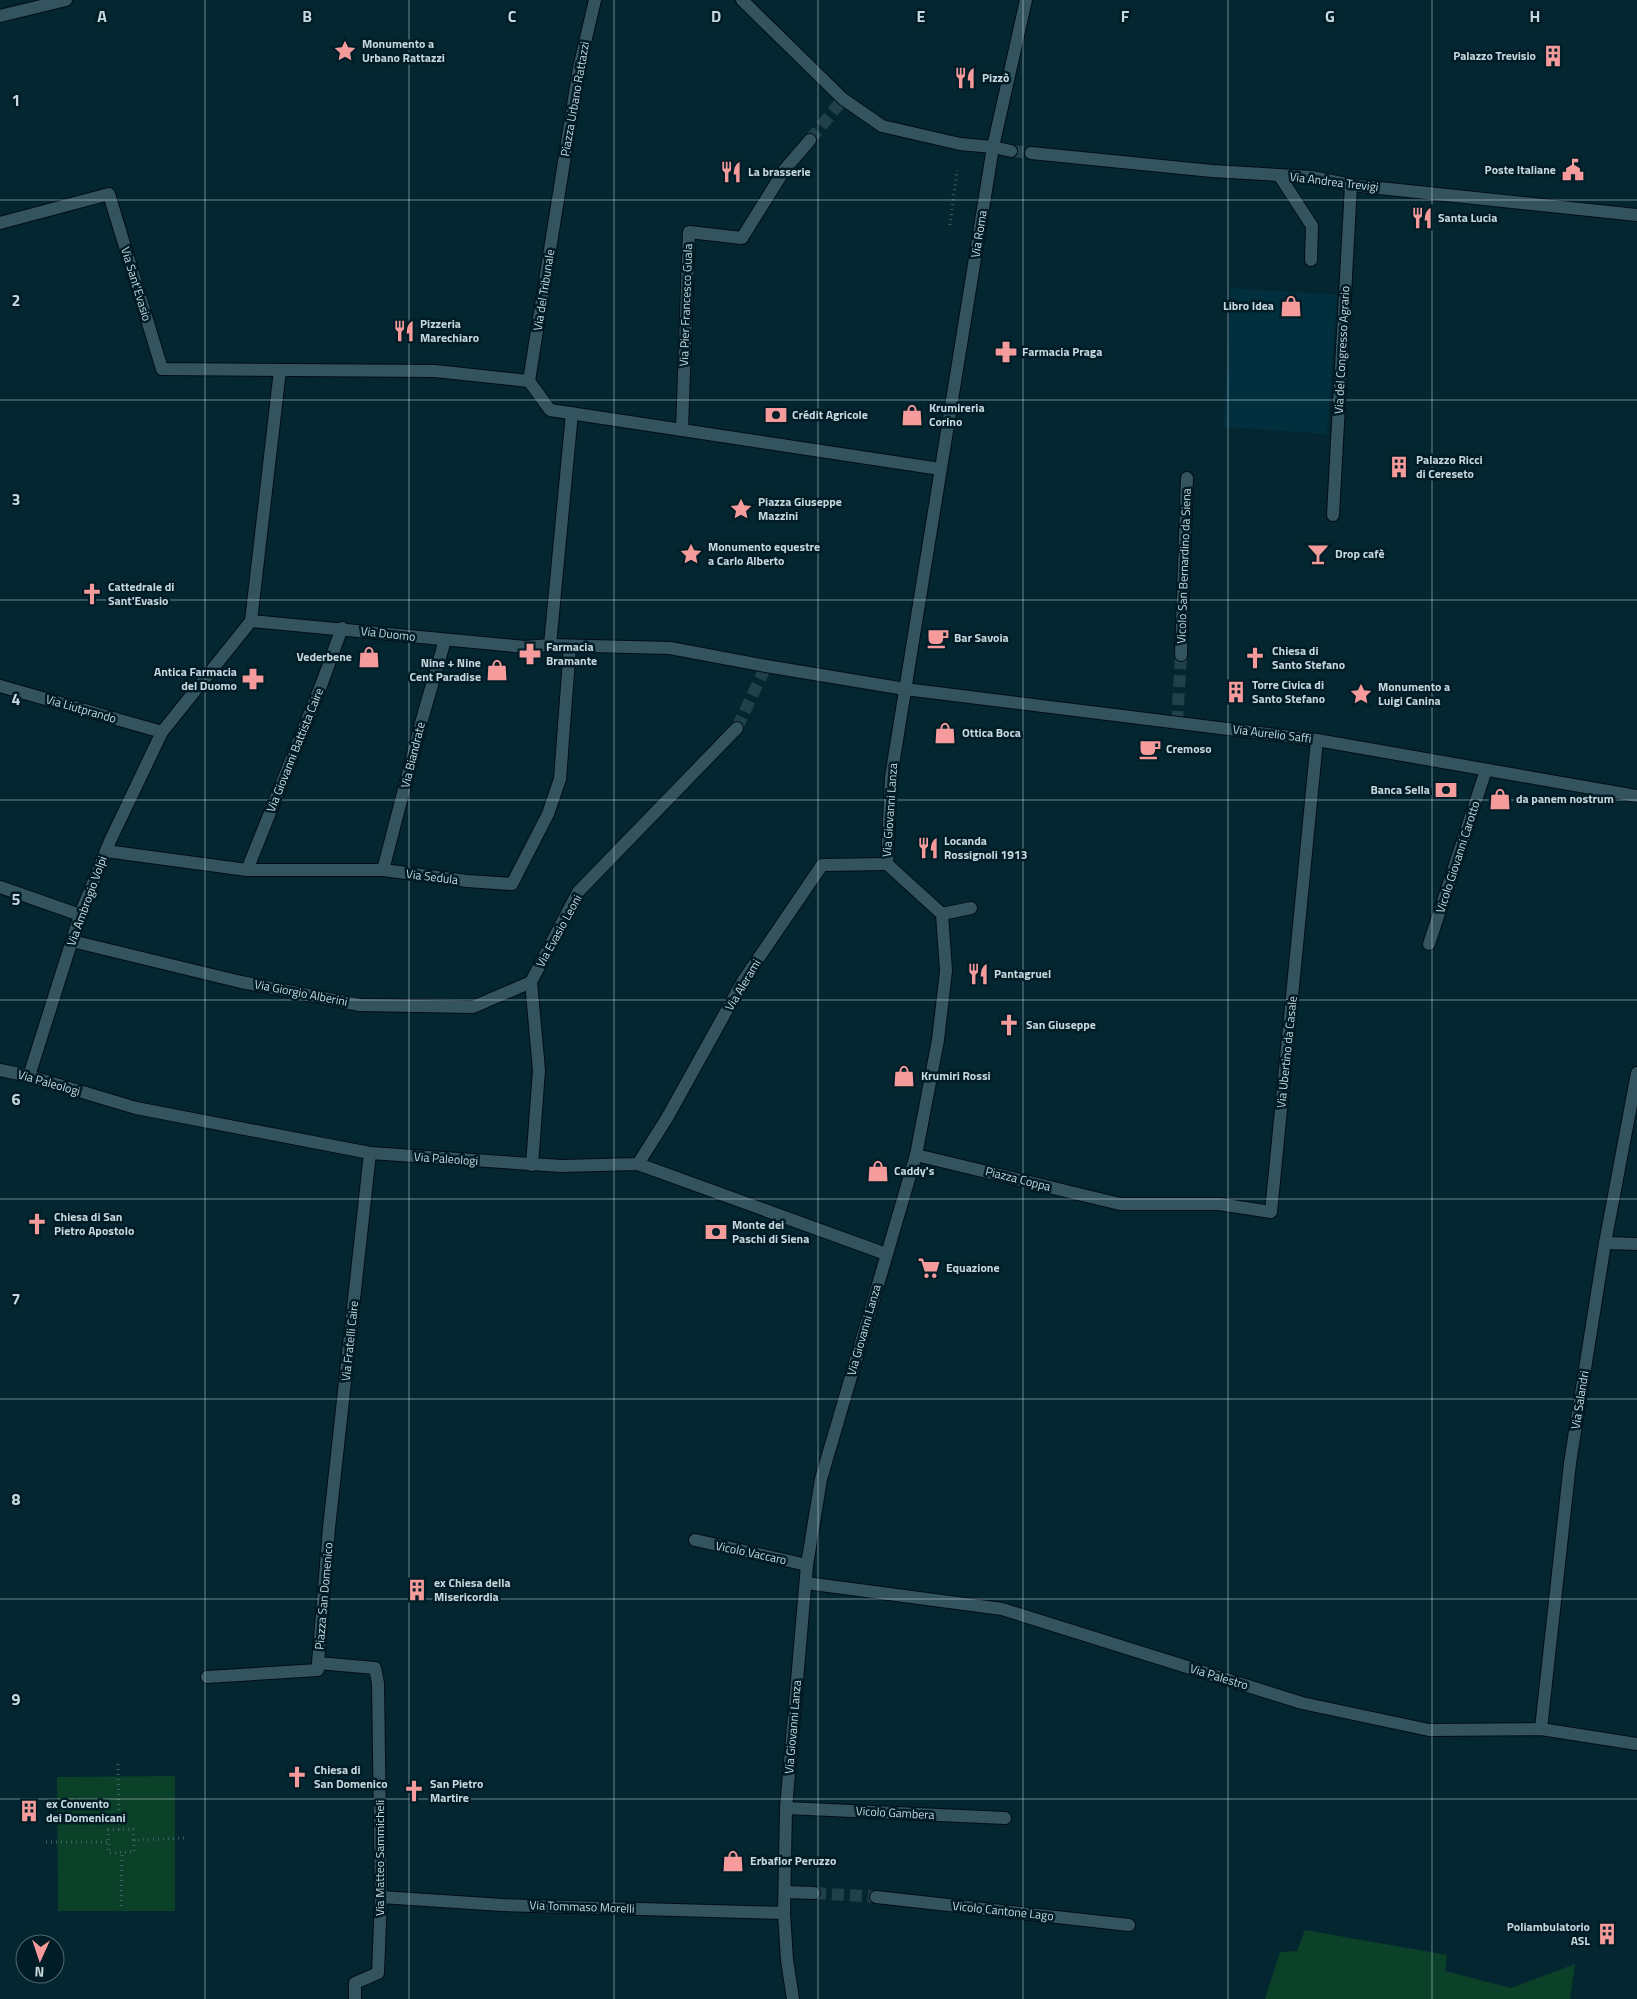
<svg xmlns="http://www.w3.org/2000/svg" width="1637" height="1999" viewBox="0 0 1637 1999" font-family="'Titillium Web',sans-serif">
	<style>
		.built { fill: #012f3d }
		.green { fill: #0b4029 }
		.lines { fill: none; stroke-linecap: round; stroke-linejoin: round }
		.minor-tunnel { stroke: #21414a; stroke-width: 12; stroke-dasharray: 12 6; stroke-linecap: butt }
		.minor-casing { stroke: #000e15; stroke-width: 14 }
		.path { stroke: #435f68; stroke-width: 3; stroke-dasharray: 1 4; stroke-linecap: butt }
		.minor { stroke: #33535e; stroke-width: 12 }
		.grid { fill: none; stroke: #c6d7de; stroke-width: 1; stroke-opacity: 0.55 }
		.labels { text-anchor: middle; stroke-width: 5; stroke-linejoin: round; paint-order: stroke }
		.poi-label { font-size: 12px; font-weight: bold; fill: #c6d7de; stroke: #001c26; text-anchor: start }
		.street-label { font-size: 12px; fill: #c6d7de; stroke: #001c26 }
		.grid-label { font-size: 16px; text-anchor: middle; font-weight: bold; fill: #c6d7de; stroke: #001c26; stroke-width: 5; stroke-linejoin: round; paint-order: stroke }
	</style>
	<rect width="100%" height="100%" fill="#042630"/>
	<path class="built" d="M 1231,288 L 1337,295 L 1327,434 L 1224,427 Z"/>
	<g class="green">
		<path d="M 175,1776 L 175,1911 L 58,1911 L 57,1777 Z"/>
		<path d="M 1305,1930 L 1447,1955 L 1445,1971 L 1511,1988 L 1575,1964 L 1570,1999 L 1265,1999 L 1280,1952 L 1297,1951 Z"/>
	</g>
	<g class="lines">
		<g class="minor-tunnel">
			<path d="M 810,140 L 843,99"/>
			<path d="M 1011,151 L 1031,153"/>
			<path d="M 1177,723 L 1181,655"/>
			<path d="M 737,728 L 766,666"/>
			<path d="M 814,1893 L 876,1897"/>
		</g>
		<g class="minor-casing">
			<g id="minor">
				<path d="M 742,0 L 843,99 L 882,126 L 960,144 L 993,147 L 1011,151"/>
				<path d="M 0,16 L 66,0"/>
				<path d="M 1031,153 L 1212,171 L 1312,177 L 1351,185 L 1637,215"/>
				<path d="M 1279,175 L 1312,226 L 1311,260"/>
				<path d="M 0,223 L 109,194 L 162,369 L 435,371 L 529,381"/>
				<path d="M 529,381 L 550,410 L 940,469"/>
				<path d="M 529,381 L 579,68 L 595,0"/>
				<path d="M 682,430 L 689,232 L 742,238 L 785,169 L 810,140"/>
				<path d="M 1333,515 L 1351,185"/>
				<path d="M 251,621 L 525,647 L 550,645 L 670,648 L 766,666 L 905,689 L 1317,740 L 1637,796"/>
				<path d="M 251,621 L 280,370"/>
				<path d="M 550,645 L 572,413"/>
				<path d="M 1181,655 L 1187,478"/>
				<path d="M 0,686 L 162,732"/>
				<path d="M 106,851 L 247,870 L 383,870 L 467,881 L 512,884 L 548,814 L 560,779 L 570,646"/>
				<path d="M 247,870 L 322,683 L 342,628"/>
				<path d="M 383,870 L 423,716 L 445,640"/>
				<path d="M 0,887 L 80,915"/>
				<path d="M 942,914 L 971,908"/>
				<path d="M 72,941 L 241,982 L 360,1005 L 473,1007 L 531,982"/>
				<path d="M 1429,944 L 1486,770"/>
				<path d="M 0,1070 L 29,1076 L 136,1108 L 370,1153 L 561,1166 L 638,1164 L 886,1254"/>
				<path d="M 29,1076 L 80,915 L 110,841 L 162,732 L 251,621"/>
				<path d="M 916,1155 L 1120,1204 L 1219,1204 L 1271,1212 L 1317,740"/>
				<path d="M 638,1164 L 667,1118 L 743,981 L 822,865 L 887,864"/>
				<path d="M 532,1165 L 539,1070 L 531,982 L 578,892 L 737,728"/>
				<path d="M 1605,1243 L 1637,1244"/>
				<path d="M 695,1540 L 807,1565"/>
				<path d="M 806,1583 L 1002,1609 L 1302,1703 L 1429,1730 L 1541,1729 L 1637,1744"/>
				<path d="M 207,1677 L 318,1670 L 318,1663"/>
				<path d="M 1541,1729 L 1570,1463 L 1605,1243 L 1637,1073"/>
				<path d="M 786,1808 L 1005,1818"/>
				<path d="M 785,1892 L 814,1893"/>
				<path d="M 381,1897 L 502,1905 L 784,1913"/>
				<path d="M 876,1897 L 1129,1925"/>
				<path d="M 355,1999 L 355,1983 L 378,1973 L 381,1897 L 378,1683 L 375,1668 L 318,1663 L 329,1528 L 370,1153"/>
				<path d="M 793,1999 L 787,1960 L 784,1913 L 786,1808 L 807,1565 L 821,1479 L 916,1155 L 938,1040 L 946,971 L 942,914 L 887,864 L 891,777 L 993,147 L 1026,0"/>
			</g>
		</g>
		<g class="path">
			<path d="M 950,225 L 957,170"/>
			<path d="M 118,1764 L 119,1830"/>
			<path d="M 134,1840 L 134,1852 L 109,1853 L 108,1830 L 133,1829 L 134,1840 L 186,1838"/>
			<path d="M 46,1842 L 109,1842"/>
			<path d="M 121,1906 L 122,1852"/>
		</g>
		<use href="#minor" class="minor"/>
	</g>
	<path class="grid" d="M 205,0 L 205,1999M 409,0 L 409,1999M 614,0 L 614,1999M 818,0 L 818,1999M 1023,0 L 1023,1999M 1228,0 L 1228,1999M 1432,0 L 1432,1999M 0,200 L 1637,200M 0,400 L 1637,400M 0,600 L 1637,600M 0,800 L 1637,800M 0,1000 L 1637,1000M 0,1199 L 1637,1199M 0,1399 L 1637,1399M 0,1599 L 1637,1599M 0,1799 L 1637,1799"/>
	<defs>
		<g id="sight-bare" transform="scale(1.725)"><path d="M0-6L1.8-2.2L6-1.7L2.9 1.2L3.7 5.4L0 3.3L-3.7 5.4L-2.9 1.2L-6-1.7L-1.8-2.2Z" fill="#f59b9b" stroke="#001c26" stroke-width="2.5" paint-order="stroke"/></g>
		<g id="building-bare" transform="scale(1.725)"><path d="M-4-6H4V6H1V3H-1V6H-4ZM-2.5-4.3h1.7v1.8h-1.7ZM.8-4.3h1.7v1.8H.8ZM-2.5-1h1.7V.8h-1.7ZM.8-1h1.7V.8H.8Z" fill="#f59b9b" stroke="#001c26" stroke-width="2.5" paint-order="stroke"/></g>
		<g id="restaurant-bare" transform="scale(1.725)"><path d="M-5-6h1v4h1v-4h1v4h1v-4h1v5L-1.5 .5V6h-2V.5L-5-1ZM5-6V6H3V1.5H1.5Q1.5-4 5-6Z" fill="#f59b9b" stroke="#001c26" stroke-width="2.5" paint-order="stroke"/></g>
		<g id="civic-bare" transform="scale(1.725)"><path d="M-.6-6.5H3V-4.5H.6V-3L4-1V1h2V6H-6V1h2V-1L-.6-3ZM-1.2 2.5V6h2.4V2.5Z" fill="#f59b9b" stroke="#001c26" stroke-width="2.5" paint-order="stroke"/></g>
		<g id="shop-bare" transform="scale(1.725)"><path d="M-5-2.5h2.3a2.7 3.5 0 0 1 5.4 0H5L5.5 6h-11ZM-1.5-2.5h3a1.5 2.3 0 0 0-3 0Z" fill="#f59b9b" stroke="#001c26" stroke-width="2.5" paint-order="stroke"/></g>
		<g id="pharmacy-bare" transform="scale(1.725)"><path d="M-2-6h4v4h4v4h-4v4h-4v-4h-4v-4h4Z" fill="#f59b9b" stroke="#001c26" stroke-width="2.5" paint-order="stroke"/></g>
		<g id="bank-bare" transform="scale(1.725)"><path d="M-6-4H6V4H-6ZM0-2.3a2.3 2.3 0 1 0 0 4.6a2.3 2.3 0 1 0 0-4.6Z" fill="#f59b9b" stroke="#001c26" stroke-width="2.5" paint-order="stroke"/></g>
		<g id="bar-bare" transform="scale(1.725)"><path d="M-6-5H6L.8 .8V4.5H3.5V6h-7V4.5H-.8V.8Z" fill="#f59b9b" stroke="#001c26" stroke-width="2.5" paint-order="stroke"/></g>
		<g id="church-bare" transform="scale(1.725)"><path d="M-1.2-6h2.4v3.5h3.3v2.4h-3.3V6h-2.4V-.1h-3.3v-2.4h3.3Z" fill="#f59b9b" stroke="#001c26" stroke-width="2.5" paint-order="stroke"/></g>
		<g id="cafe-bare" transform="scale(1.725)"><path d="M-5.5-4.5H6V0H3Q3 3.5 0 3.5H-2.5Q-5.5 3.5-5.5 0ZM3-3.2v2h1.7v-2ZM-6 4.5H4V6H-6Z" fill="#f59b9b" stroke="#001c26" stroke-width="2.5" paint-order="stroke"/></g>
		<g id="supermarket-bare" transform="scale(1.725)"><path d="M-6-5.5h2.5l.6 2H6L4.5 2H-2.5L-4.4-4H-6ZM-1.5 3.2a1.3 1.3 0 1 0 .1 0ZM3 3.2a1.3 1.3 0 1 0 .1 0Z" fill="#f59b9b" stroke="#001c26" stroke-width="2.5" paint-order="stroke"/></g>
	</defs>
	<g fill-rule="evenodd">
		<use href="#sight-bare" x="345" y="51"/>
		<use href="#building-bare" x="1553" y="56"/>
		<use href="#restaurant-bare" x="965" y="78"/>
		<use href="#civic-bare" x="1573" y="170"/>
		<use href="#restaurant-bare" x="731" y="172"/>
		<use href="#restaurant-bare" x="1422" y="218"/>
		<use href="#shop-bare" x="1291" y="306"/>
		<use href="#restaurant-bare" x="404" y="331"/>
		<use href="#pharmacy-bare" x="1006" y="352"/>
		<use href="#bank-bare" x="776" y="415"/>
		<use href="#shop-bare" x="912" y="415"/>
		<use href="#building-bare" x="1399" y="467"/>
		<use href="#sight-bare" x="741" y="509"/>
		<use href="#sight-bare" x="691" y="554"/>
		<use href="#bar-bare" x="1318" y="554"/>
		<use href="#church-bare" x="92" y="594"/>
		<use href="#cafe-bare" x="938" y="638"/>
		<use href="#pharmacy-bare" x="530" y="654"/>
		<use href="#shop-bare" x="369" y="657"/>
		<use href="#church-bare" x="1255" y="658"/>
		<use href="#shop-bare" x="497" y="670"/>
		<use href="#pharmacy-bare" x="253" y="679"/>
		<use href="#building-bare" x="1236" y="692"/>
		<use href="#sight-bare" x="1361" y="694"/>
		<use href="#shop-bare" x="945" y="733"/>
		<use href="#cafe-bare" x="1150" y="749"/>
		<use href="#bank-bare" x="1446" y="790"/>
		<use href="#shop-bare" x="1500" y="799"/>
		<use href="#restaurant-bare" x="928" y="848"/>
		<use href="#restaurant-bare" x="978" y="974"/>
		<use href="#church-bare" x="1009" y="1025"/>
		<use href="#shop-bare" x="904" y="1076"/>
		<use href="#shop-bare" x="878" y="1171"/>
		<use href="#church-bare" x="37" y="1224"/>
		<use href="#bank-bare" x="716" y="1232"/>
		<use href="#supermarket-bare" x="929" y="1268"/>
		<use href="#building-bare" x="417" y="1590"/>
		<use href="#church-bare" x="297" y="1777"/>
		<use href="#church-bare" x="414" y="1791"/>
		<use href="#building-bare" x="29" y="1811"/>
		<use href="#shop-bare" x="733" y="1861"/>
		<use href="#building-bare" x="1607" y="1934"/>
	</g>
	<g class="labels">
		<g class="poi-label">
			<text x="362" y="48">Monumento a<tspan x="362" dy="14">Urbano Rattazzi</tspan></text>
			<text x="1536" y="60" text-anchor="end">Palazzo Trevisio</text>
			<text x="982" y="82">Pizzò</text>
			<text x="1556" y="174" text-anchor="end">Poste Italiane</text>
			<text x="748" y="176">La brasserie</text>
			<text x="1438" y="222">Santa Lucia</text>
			<text x="1274" y="310" text-anchor="end">Libro Idea</text>
			<text x="420" y="328">Pizzeria<tspan x="420" dy="14">Marechiaro</tspan></text>
			<text x="1022" y="356">Farmacia Praga</text>
			<text x="929" y="412">Krumireria<tspan x="929" dy="14">Corino</tspan></text>
			<text x="792" y="419">Crédit Agricole</text>
			<text x="1416" y="464">Palazzo Ricci<tspan x="1416" dy="14">di Cereseto</tspan></text>
			<text x="758" y="506">Piazza Giuseppe<tspan x="758" dy="14">Mazzini</tspan></text>
			<text x="708" y="551">Monumento equestre<tspan x="708" dy="14">a Carlo Alberto</tspan></text>
			<text x="1335" y="558">Drop cafè</text>
			<text x="108" y="591">Cattedrale di<tspan x="108" dy="14">Sant'Evasio</tspan></text>
			<text x="954" y="642">Bar Savoia</text>
			<text x="546" y="651">Farmacia<tspan x="546" dy="14">Bramante</tspan></text>
			<text x="1272" y="655">Chiesa di<tspan x="1272" dy="14">Santo Stefano</tspan></text>
			<text x="352" y="661" text-anchor="end">Vederbene</text>
			<text x="481" y="667" text-anchor="end">Nine + Nine<tspan x="481" dy="14">Cent Paradise</tspan></text>
			<text x="237" y="676" text-anchor="end">Antica Farmacia<tspan x="237" dy="14">del Duomo</tspan></text>
			<text x="1252" y="689">Torre Civica di<tspan x="1252" dy="14">Santo Stefano</tspan></text>
			<text x="1378" y="691">Monumento a<tspan x="1378" dy="14">Luigi Canina</tspan></text>
			<text x="962" y="737">Ottica Boca</text>
			<text x="1166" y="753">Cremoso</text>
			<text x="1430" y="794" text-anchor="end">Banca Sella</text>
			<text x="1516" y="803">da panem nostrum</text>
			<text x="944" y="845">Locanda<tspan x="944" dy="14">Rossignoli 1913</tspan></text>
			<text x="994" y="978">Pantagruel</text>
			<text x="1026" y="1029">San Giuseppe</text>
			<text x="921" y="1080">Krumiri Rossi</text>
			<text x="894" y="1175">Caddy's</text>
			<text x="54" y="1221">Chiesa di San<tspan x="54" dy="14">Pietro Apostolo</tspan></text>
			<text x="732" y="1229">Monte dei<tspan x="732" dy="14">Paschi di Siena</tspan></text>
			<text x="946" y="1272">Equazione</text>
			<text x="434" y="1587">ex Chiesa della<tspan x="434" dy="14">Misericordia</tspan></text>
			<text x="314" y="1774">Chiesa di<tspan x="314" dy="14">San Domenico</tspan></text>
			<text x="430" y="1788">San Pietro<tspan x="430" dy="14">Martire</tspan></text>
			<text x="46" y="1808">ex Convento<tspan x="46" dy="14">dei Domenicani</tspan></text>
			<text x="750" y="1865">Erbaflor Peruzzo</text>
			<text x="1590" y="1931" text-anchor="end">Poliambulatorio<tspan x="1590" dy="14">ASL</tspan></text>
		</g>
		<g class="street-label">
			<text transform="translate(575 99) rotate(-80)" y="4">Piazza Urbano Rattazzi</text>
			<text transform="translate(1334 182) rotate(7)" y="4">Via Andrea Trevigi</text>
			<text transform="translate(979 234) rotate(-81)" y="4">Via Roma</text>
			<text transform="translate(136 284) rotate(73)" y="4">Via Sant'Evasio</text>
			<text transform="translate(544 290) rotate(-81)" y="4">Via del Tribunale</text>
			<text transform="translate(686 305) rotate(-88)" y="4">Via Pier Francesco Guala</text>
			<text transform="translate(1342 350) rotate(-87)" y="4">Via del Congresso Agrario</text>
			<text transform="translate(1184 566) rotate(-88)" y="4">Vicolo San Bernardino da Siena</text>
			<text transform="translate(388 634) rotate(6)" y="4">Via Duomo</text>
			<text transform="translate(81 709) rotate(16)" y="4">Via Liutprando</text>
			<text transform="translate(1272 734) rotate(7)" y="4">Via Aurelio Saffi</text>
			<text transform="translate(295 750) rotate(-68)" y="4">Via Giovanni Battista Caire</text>
			<text transform="translate(413 755) rotate(-76)" y="4">Via Biandrate</text>
			<text transform="translate(890 810) rotate(-86)" y="4">Via Giovanni Lanza</text>
			<text transform="translate(1458 857) rotate(-72)" y="4">Vicolo Giovanni Carotto</text>
			<text transform="translate(432 877) rotate(7)" y="4">Via Sedula</text>
			<text transform="translate(87 901) rotate(-70)" y="4">Via Ambrogio Volpi</text>
			<text transform="translate(559 931) rotate(-61)" y="4">Via Evasio Leoni</text>
			<text transform="translate(743 985) rotate(-59)" y="4">Via Alerami</text>
			<text transform="translate(301 993) rotate(11)" y="4">Via Giorgio Alberini</text>
			<text transform="translate(1287 1052) rotate(-84)" y="4">Via Ubertino da Casale</text>
			<text transform="translate(49 1083) rotate(16)" y="4">Via Paleologi</text>
			<text transform="translate(446 1159) rotate(4)" y="4">Via Paleologi</text>
			<text transform="translate(1018 1179) rotate(14)" y="4">Piazza Coppa</text>
			<text transform="translate(864 1330) rotate(-74)" y="4">Via Giovanni Lanza</text>
			<text transform="translate(350 1341) rotate(-84)" y="4">Via Fratelli Caire</text>
			<text transform="translate(1580 1400) rotate(-81)" y="4">Via Salandri</text>
			<text transform="translate(751 1553) rotate(12)" y="4">Vicolo Vaccaro</text>
			<text transform="translate(324 1596) rotate(-85)" y="4">Piazza San Domenico</text>
			<text transform="translate(1219 1677) rotate(17)" y="4">Via Palestro</text>
			<text transform="translate(793 1727) rotate(-85)" y="4">Via Giovanni Lanza</text>
			<text transform="translate(895 1813) rotate(3)" y="4">Vicolo Gambera</text>
			<text transform="translate(380 1858) rotate(-90)" y="4">Via Matteo Sammicheli</text>
			<text transform="translate(582 1907) rotate(2)" y="4">Via Tommaso Morelli</text>
			<text transform="translate(1003 1911) rotate(6)" y="4">Vicolo Cantone Lago</text>
		</g>
	</g>
	<g class="grid-label">
		<text x="102" y="22">A</text>
		<text x="307" y="22">B</text>
		<text x="512" y="22">C</text>
		<text x="716" y="22">D</text>
		<text x="921" y="22">E</text>
		<text x="1125" y="22">F</text>
		<text x="1330" y="22">G</text>
		<text x="1535" y="22">H</text>
		<text x="16" y="106">1</text>
		<text x="16" y="306">2</text>
		<text x="16" y="505">3</text>
		<text x="16" y="705">4</text>
		<text x="16" y="905">5</text>
		<text x="16" y="1105">6</text>
		<text x="16" y="1305">7</text>
		<text x="16" y="1505">8</text>
		<text x="16" y="1705">9</text>
	</g>
	<g transform="translate(40 1959) rotate(183)"><circle r="24" fill="#001c26" stroke="#4f6770"/>
	<path d="M0-4L9 19L0 12L-9 19Z" fill="#f59b9b"/>
	<text y="-8" font-size="14" font-weight="bold" text-anchor="middle" fill="#c6d7de">N</text>
	</g>
</svg>
